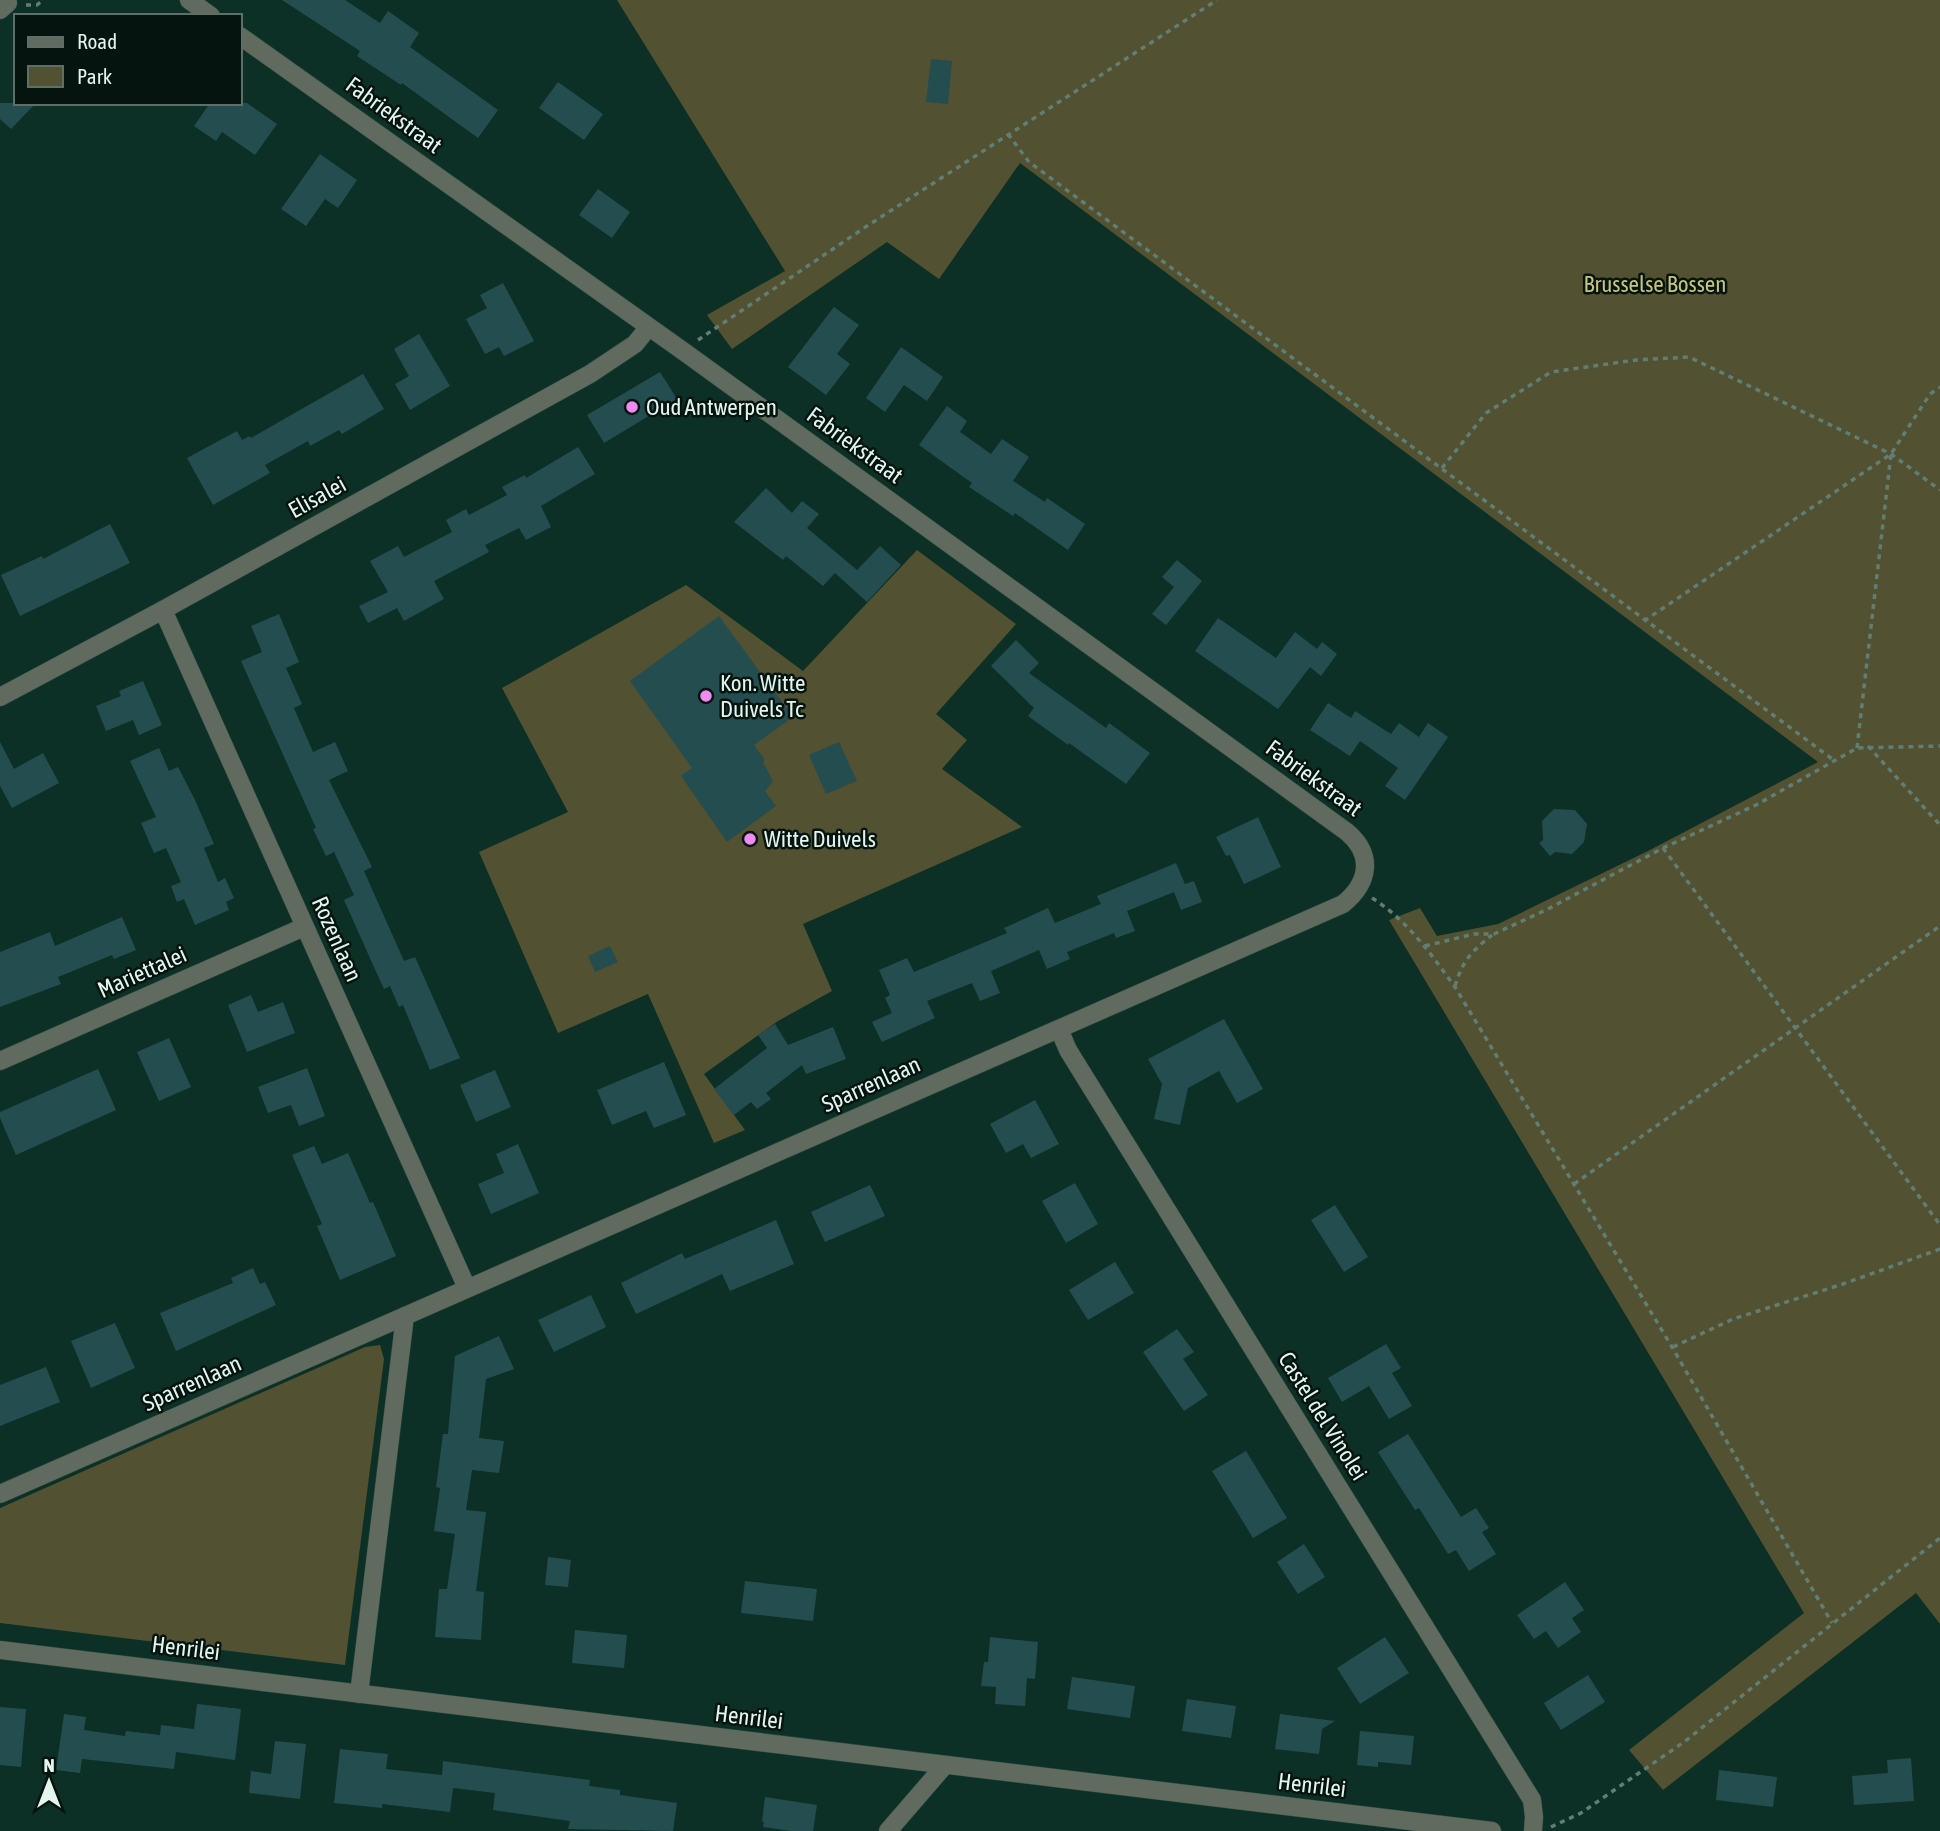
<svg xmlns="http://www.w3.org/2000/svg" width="1940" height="1831" viewBox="0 0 1940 1831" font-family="'Asap Condensed',sans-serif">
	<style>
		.green { fill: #525131 }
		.building { fill: #244d50 }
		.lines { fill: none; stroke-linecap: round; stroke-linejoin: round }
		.minor-casing { stroke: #2a4c41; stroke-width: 19 }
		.path { stroke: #617e75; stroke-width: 3.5; stroke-dasharray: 5 5; stroke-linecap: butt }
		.minor { stroke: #616a5e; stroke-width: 18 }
		.poi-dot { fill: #f28af3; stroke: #06140f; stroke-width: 2.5 }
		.labels { text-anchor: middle; stroke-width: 5; stroke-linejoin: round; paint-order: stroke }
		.street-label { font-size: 23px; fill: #e3f6ee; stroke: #06140f }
		.park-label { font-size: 23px; fill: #c6c37f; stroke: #06140f }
		.poi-label { font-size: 23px; fill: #e3f6ee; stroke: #06140f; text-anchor: start }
	</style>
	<rect width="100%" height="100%" fill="#0c3025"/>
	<g class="green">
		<path d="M 617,0 L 1940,0 L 1940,1624 L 1916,1593 L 1663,1790 L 1629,1750 L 1804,1613 L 1389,920 L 1420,908 L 1437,936 L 1498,924 L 1646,852 L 1818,762 L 1020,163 L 939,279 L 887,242 L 732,349 L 707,315 L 785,271 Z"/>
		<path d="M 917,550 L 1016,624 L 936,714 L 967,740 L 942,769 L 1022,827 L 803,924 L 832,991 L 778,1021 L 704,1074 L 745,1130 L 714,1143 L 648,994 L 558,1033 L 479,852 L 568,812 L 502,688 L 686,585 L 803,671 Z"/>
		<path d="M 380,1345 L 384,1359 L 345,1665 L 0,1623 L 0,1508 L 365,1347 Z"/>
	</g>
	<g class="building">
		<path d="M 282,0 L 345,0 L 380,23 L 388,11 L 419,33 L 410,47 L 498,110 L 478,138 L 402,83 L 401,85 L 357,56 L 360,51 Z"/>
		<path d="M 931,59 L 952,61 L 948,104 L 926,102 Z"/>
		<path d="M 558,82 L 603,114 L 584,140 L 539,108 Z"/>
		<path d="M 0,103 L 36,103 L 11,129 L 0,119 Z"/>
		<path d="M 210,103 L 247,103 L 277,124 L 255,155 L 222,132 L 216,141 L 194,126 Z"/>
		<path d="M 320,154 L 357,180 L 338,208 L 325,199 L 306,226 L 281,209 Z"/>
		<path d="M 598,189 L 630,212 L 612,238 L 579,215 Z"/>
		<path d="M 503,283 L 534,341 L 504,356 L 499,347 L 485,354 L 466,319 L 487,308 L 480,295 Z"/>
		<path d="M 834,307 L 859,325 L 837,354 L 850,364 L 826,395 L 788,367 Z"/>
		<path d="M 419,334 L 450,386 L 410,410 L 395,384 L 409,376 L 394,349 Z"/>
		<path d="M 901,347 L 943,377 L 927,401 L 904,385 L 885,412 L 866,398 Z"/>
		<path d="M 660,372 L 677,399 L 604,443 L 587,415 Z"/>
		<path d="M 363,374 L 384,409 L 342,434 L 339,430 L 310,446 L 308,441 L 265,465 L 270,473 L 213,505 L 187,458 L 237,431 L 242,440 L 250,436 L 251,438 Z"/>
		<path d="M 947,406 L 967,421 L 960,432 L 991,454 L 1002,439 L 1029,457 L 1013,481 L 1045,502 L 1047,498 L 1085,524 L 1068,550 L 1015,513 L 1013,516 L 969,487 L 972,483 L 919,445 Z"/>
		<path d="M 578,447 L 595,474 L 541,506 L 551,527 L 526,540 L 519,528 L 485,545 L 489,552 L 434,581 L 444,599 L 404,621 L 397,608 L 368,623 L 359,606 L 388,592 L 370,561 L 398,546 L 404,557 L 452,532 L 446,520 L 466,509 L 469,515 L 507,495 L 502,487 L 525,475 L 526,478 Z"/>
		<path d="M 766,488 L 792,513 L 802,501 L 819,514 L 807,528 L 857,570 L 880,546 L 901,565 L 867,602 L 835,573 L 823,586 L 786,556 L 783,560 L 734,522 Z"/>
		<path d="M 110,524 L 130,563 L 20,616 L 1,575 L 42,556 L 43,559 Z"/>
		<path d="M 1177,560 L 1202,581 L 1166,625 L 1152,614 L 1174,587 L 1162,577 Z"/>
		<path d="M 279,614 L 299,662 L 286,668 L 302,704 L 294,708 L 313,752 L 335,742 L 348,771 L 329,780 L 372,867 L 364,871 L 404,961 L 415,957 L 460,1058 L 430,1070 L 403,1005 L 399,1007 L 390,986 L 384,989 L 373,965 L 344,900 L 354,895 L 334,852 L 326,856 L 313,829 L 316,828 L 241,661 L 262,652 L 251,626 Z"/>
		<path d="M 719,616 L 793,717 L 754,745 L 765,760 L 763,762 L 773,781 L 765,791 L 776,806 L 727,842 L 681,776 L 692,768 L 630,681 Z"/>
		<path d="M 1218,618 L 1276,658 L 1295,632 L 1317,649 L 1322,642 L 1337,654 L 1321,676 L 1310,667 L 1278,709 L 1195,651 Z"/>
		<path d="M 1016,640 L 1039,663 L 1029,673 L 1106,728 L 1109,723 L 1150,753 L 1126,784 L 1069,743 L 1068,745 L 1028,716 L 1034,708 L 991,666 Z"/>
		<path d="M 143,681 L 162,725 L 139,735 L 133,720 L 106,731 L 96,706 L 121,696 L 119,691 Z"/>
		<path d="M 1328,703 L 1351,718 L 1355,711 L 1391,734 L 1399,723 L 1419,737 L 1428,723 L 1448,737 L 1405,800 L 1385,786 L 1398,768 L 1360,741 L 1350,756 L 1310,730 Z"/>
		<path d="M 0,742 L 14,769 L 43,753 L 59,783 L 12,808 L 0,786 Z"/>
		<path d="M 839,742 L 857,781 L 826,794 L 809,755 Z"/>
		<path d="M 159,748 L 169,771 L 178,767 L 195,800 L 214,844 L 204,848 L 218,882 L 225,878 L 234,898 L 226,902 L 229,910 L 195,925 L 184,899 L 177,902 L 171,886 L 181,882 L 166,848 L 154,853 L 141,823 L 156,817 L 130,761 Z"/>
		<path d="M 1554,809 L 1575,810 L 1587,824 L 1584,842 L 1572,854 L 1555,852 L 1550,856 L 1539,843 L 1543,840 L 1542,821 Z"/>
		<path d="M 1258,817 L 1281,867 L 1244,884 L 1230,855 L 1226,856 L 1216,837 Z"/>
		<path d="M 1176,863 L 1185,884 L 1194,881 L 1202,902 L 1181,910 L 1174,892 L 1127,911 L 1135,931 L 1116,938 L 1114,933 L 1067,952 L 1070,959 L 1047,969 L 1039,950 L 991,971 L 1000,993 L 980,1001 L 972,983 L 927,1001 L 935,1018 L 882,1042 L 872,1022 L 892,1013 L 885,998 L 890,995 L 879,970 L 907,958 L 914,972 L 1007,933 L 1004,928 L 1048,908 L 1055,923 L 1101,904 L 1097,896 Z"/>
		<path d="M 122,917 L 136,950 L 114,959 L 112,955 L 58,977 L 61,984 L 0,1007 L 0,952 L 50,932 L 55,946 Z"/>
		<path d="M 610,946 L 618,962 L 595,972 L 588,956 Z"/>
		<path d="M 251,995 L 258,1012 L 283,1002 L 295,1033 L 247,1052 L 228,1005 Z"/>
		<path d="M 1224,1019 L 1263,1089 L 1237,1103 L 1219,1071 L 1188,1088 L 1180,1125 L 1154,1119 L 1162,1084 L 1148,1059 Z"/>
		<path d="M 775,1024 L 788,1045 L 833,1027 L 846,1059 L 806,1074 L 802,1065 L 766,1093 L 771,1099 L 757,1109 L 751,1102 L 734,1115 L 714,1089 L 767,1048 L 758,1035 Z"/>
		<path d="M 169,1038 L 191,1087 L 159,1101 L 137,1052 Z"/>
		<path d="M 664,1062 L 686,1115 L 654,1128 L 646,1111 L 612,1125 L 597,1090 Z"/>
		<path d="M 307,1068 L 325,1116 L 299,1126 L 291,1105 L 268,1113 L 258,1087 Z"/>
		<path d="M 98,1069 L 116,1110 L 16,1155 L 0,1118 L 0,1112 Z"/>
		<path d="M 495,1070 L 511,1107 L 476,1122 L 460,1085 Z"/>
		<path d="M 1035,1100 L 1059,1144 L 1031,1158 L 1023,1144 L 1006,1153 L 990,1124 Z"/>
		<path d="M 518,1144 L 539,1193 L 491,1214 L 478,1184 L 504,1173 L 496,1154 Z"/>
		<path d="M 314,1146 L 322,1164 L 348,1153 L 370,1203 L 373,1202 L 396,1256 L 340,1280 L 317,1226 L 322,1224 L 292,1155 Z"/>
		<path d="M 1075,1183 L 1098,1224 L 1066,1243 L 1042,1201 Z"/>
		<path d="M 870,1185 L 885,1216 L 825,1242 L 811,1212 Z"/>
		<path d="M 1335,1205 L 1368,1257 L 1344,1272 L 1311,1220 Z"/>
		<path d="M 776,1220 L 794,1264 L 730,1291 L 722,1274 L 636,1314 L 621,1283 L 682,1253 L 685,1259 Z"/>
		<path d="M 1115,1262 L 1134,1293 L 1088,1320 L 1069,1290 Z"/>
		<path d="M 253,1268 L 260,1284 L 265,1282 L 276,1305 L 176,1351 L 160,1313 L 233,1283 L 231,1278 Z"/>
		<path d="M 591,1295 L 606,1327 L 554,1352 L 538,1320 Z"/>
		<path d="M 115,1323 L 135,1368 L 91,1388 L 71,1341 Z"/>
		<path d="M 1177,1329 L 1194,1352 L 1183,1359 L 1208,1395 L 1184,1411 L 1143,1352 Z"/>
		<path d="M 499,1336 L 514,1369 L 486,1379 L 479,1438 L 504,1441 L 499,1473 L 472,1470 L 466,1510 L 486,1512 L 476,1591 L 484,1592 L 481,1640 L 435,1637 L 439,1589 L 447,1589 L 455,1534 L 434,1531 L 440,1488 L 436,1487 L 443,1434 L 448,1434 L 455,1356 Z"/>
		<path d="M 1386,1344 L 1401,1368 L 1392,1373 L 1412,1406 L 1389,1419 L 1369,1386 L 1342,1402 L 1328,1378 Z"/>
		<path d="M 46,1367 L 60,1402 L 0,1426 L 0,1385 Z"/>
		<path d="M 1408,1434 L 1461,1517 L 1476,1508 L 1489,1528 L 1482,1532 L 1496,1554 L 1469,1571 L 1456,1550 L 1448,1554 L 1419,1508 L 1415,1510 L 1378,1452 Z"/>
		<path d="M 1246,1451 L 1287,1518 L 1253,1538 L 1212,1471 Z"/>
		<path d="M 1304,1544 L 1325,1577 L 1298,1594 L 1277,1562 Z"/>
		<path d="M 548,1557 L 571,1560 L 568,1587 L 545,1585 Z"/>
		<path d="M 745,1581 L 817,1589 L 813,1621 L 741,1613 Z"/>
		<path d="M 1565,1582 L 1584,1610 L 1572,1618 L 1581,1632 L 1558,1648 L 1546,1631 L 1534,1639 L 1517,1615 Z"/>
		<path d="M 575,1630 L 627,1635 L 624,1668 L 572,1663 Z"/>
		<path d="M 990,1637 L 1038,1642 L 1035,1679 L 1027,1678 L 1025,1706 L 995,1704 L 996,1687 L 981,1686 L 984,1662 L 988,1662 Z"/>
		<path d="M 1385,1637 L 1409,1673 L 1360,1704 L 1337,1668 Z"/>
		<path d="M 1588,1675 L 1605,1702 L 1561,1730 L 1544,1703 Z"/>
		<path d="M 1072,1677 L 1135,1686 L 1130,1718 L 1067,1709 Z"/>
		<path d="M 1187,1699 L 1236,1706 L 1231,1738 L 1182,1731 Z"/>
		<path d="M 197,1704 L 241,1709 L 235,1760 L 176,1752 L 174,1769 L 82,1759 L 80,1773 L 56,1770 L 64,1714 L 86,1717 L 84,1730 L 125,1736 L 126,1731 L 160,1735 L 161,1725 L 194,1729 Z"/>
		<path d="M 0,1707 L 26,1709 L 21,1767 L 0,1765 Z"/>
		<path d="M 1280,1714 L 1335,1721 L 1322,1729 L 1319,1754 L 1275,1749 Z"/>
		<path d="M 1360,1731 L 1414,1736 L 1411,1765 L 1378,1762 L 1378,1767 L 1357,1765 Z"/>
		<path d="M 275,1741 L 306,1744 L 300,1799 L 249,1793 L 251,1771 L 271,1774 Z"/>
		<path d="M 340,1749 L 388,1754 L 386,1769 L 442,1775 L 443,1761 L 590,1780 L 589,1786 L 620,1790 L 620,1795 L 677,1803 L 673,1831 L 568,1829 L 570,1821 L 493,1810 L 495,1793 L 453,1788 L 450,1812 L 382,1804 L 382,1808 L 334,1803 Z"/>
		<path d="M 1911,1758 L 1914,1801 L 1854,1805 L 1852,1776 L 1888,1773 L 1887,1760 Z"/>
		<path d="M 1719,1770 L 1777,1777 L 1773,1807 L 1716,1800 Z"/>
		<path d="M 765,1797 L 817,1805 L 813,1831 L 791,1831 L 763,1827 L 764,1822 L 762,1822 Z"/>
	</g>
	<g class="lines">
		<g class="minor-casing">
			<g id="minor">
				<path d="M 189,0 L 211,16"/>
				<path d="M 0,10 L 8,3"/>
				<path d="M 163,610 L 467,1288"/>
				<path d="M 0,697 L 163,610 L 590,374 L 635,344 L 648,328"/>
				<path d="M 1059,1029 L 1068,1050 L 1532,1800 L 1534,1817 L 1533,1831"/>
				<path d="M 0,1061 L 304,927"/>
				<path d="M 0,1494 L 1343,904 C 1369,883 1374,855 1347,832 L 683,351 L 240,36"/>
				<path d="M 0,1650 L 1492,1831"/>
				<path d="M 359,1694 L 405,1316"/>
				<path d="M 888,1831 L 945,1765"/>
			</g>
		</g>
		<g class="path">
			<path d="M 26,5 L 37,5 L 43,0"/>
			<path d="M 1008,134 L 1029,162 L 1835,761"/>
			<path d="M 698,340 L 867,226 L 1217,0"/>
			<path d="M 1442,468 L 1486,413 L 1551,372 L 1636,360 L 1689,357 L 1891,454 L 1940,490"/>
			<path d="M 1644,621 L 1891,454 L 1930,394 L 1940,387"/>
			<path d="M 1868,746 L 1940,825"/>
			<path d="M 1857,748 L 1891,454"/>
			<path d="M 1663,848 L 1940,1225"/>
			<path d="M 1372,898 C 1407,920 1431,954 1455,987 L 1672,1347 L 1832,1623"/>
			<path d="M 1425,946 L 1474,934 L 1494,934 L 1546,910 L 1663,848 L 1756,805 L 1857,748 L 1940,746"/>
			<path d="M 1455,986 C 1463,960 1471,952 1492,935"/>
			<path d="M 1574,1184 L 1940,926"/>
			<path d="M 1673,1347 L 1733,1319 L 1843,1284 L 1940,1249"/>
			<path d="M 1551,1827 L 1581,1813 L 1684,1742 L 1940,1538"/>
		</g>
		<use href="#minor" class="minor"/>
	</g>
	<g class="poi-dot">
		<circle cx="632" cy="407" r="7"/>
		<circle cx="706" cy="696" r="7"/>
		<circle cx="750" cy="839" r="7"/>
	</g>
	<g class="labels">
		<g class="street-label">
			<text transform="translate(394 115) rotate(36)" y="8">Fabriekstraat</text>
			<text transform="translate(855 445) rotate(36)" y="8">Fabriekstraat</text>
			<text transform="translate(317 497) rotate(-29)" y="8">Elisalei</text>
			<text transform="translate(1314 778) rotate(36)" y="8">Fabriekstraat</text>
			<text transform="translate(337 939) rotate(66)" y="8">Rozenlaan</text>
			<text transform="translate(142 972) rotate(-24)" y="8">Mariettalei</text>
			<text transform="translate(871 1084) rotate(-24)" y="8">Sparrenlaan</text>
			<text transform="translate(192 1383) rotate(-24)" y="8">Sparrenlaan</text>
			<text transform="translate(1323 1416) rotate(58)" y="8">Castel del Vinolei</text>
			<text transform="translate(186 1648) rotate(7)" y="8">Henrilei</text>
			<text transform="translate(749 1717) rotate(7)" y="8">Henrilei</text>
			<text transform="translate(1312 1785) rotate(7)" y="8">Henrilei</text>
		</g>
		<g class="park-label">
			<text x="1655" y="292">Brusselse Bossen</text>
		</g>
		<g class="poi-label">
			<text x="646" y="415">Oud Antwerpen</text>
			<text x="720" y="691">Kon. Witte<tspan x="720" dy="26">Duivels Tc</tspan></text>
			<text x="764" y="847">Witte Duivels</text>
		</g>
	</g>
	<rect x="14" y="14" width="228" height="91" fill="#06140f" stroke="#5e6e68" stroke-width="2"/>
	<rect x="28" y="37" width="35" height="10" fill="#616a5e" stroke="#5e6e68" stroke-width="2"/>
	<text x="77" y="49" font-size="21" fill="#e3f6ee">Road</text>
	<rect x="28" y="66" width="35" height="21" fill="#525131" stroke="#5e6e68" stroke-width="2"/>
	<text x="77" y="84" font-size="21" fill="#e3f6ee">Park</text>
	<g transform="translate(49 1782)" stroke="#06140f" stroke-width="5" paint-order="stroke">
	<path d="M0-5L12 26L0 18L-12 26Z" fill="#e3f6ee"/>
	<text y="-10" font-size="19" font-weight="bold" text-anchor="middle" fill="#e3f6ee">N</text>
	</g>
</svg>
